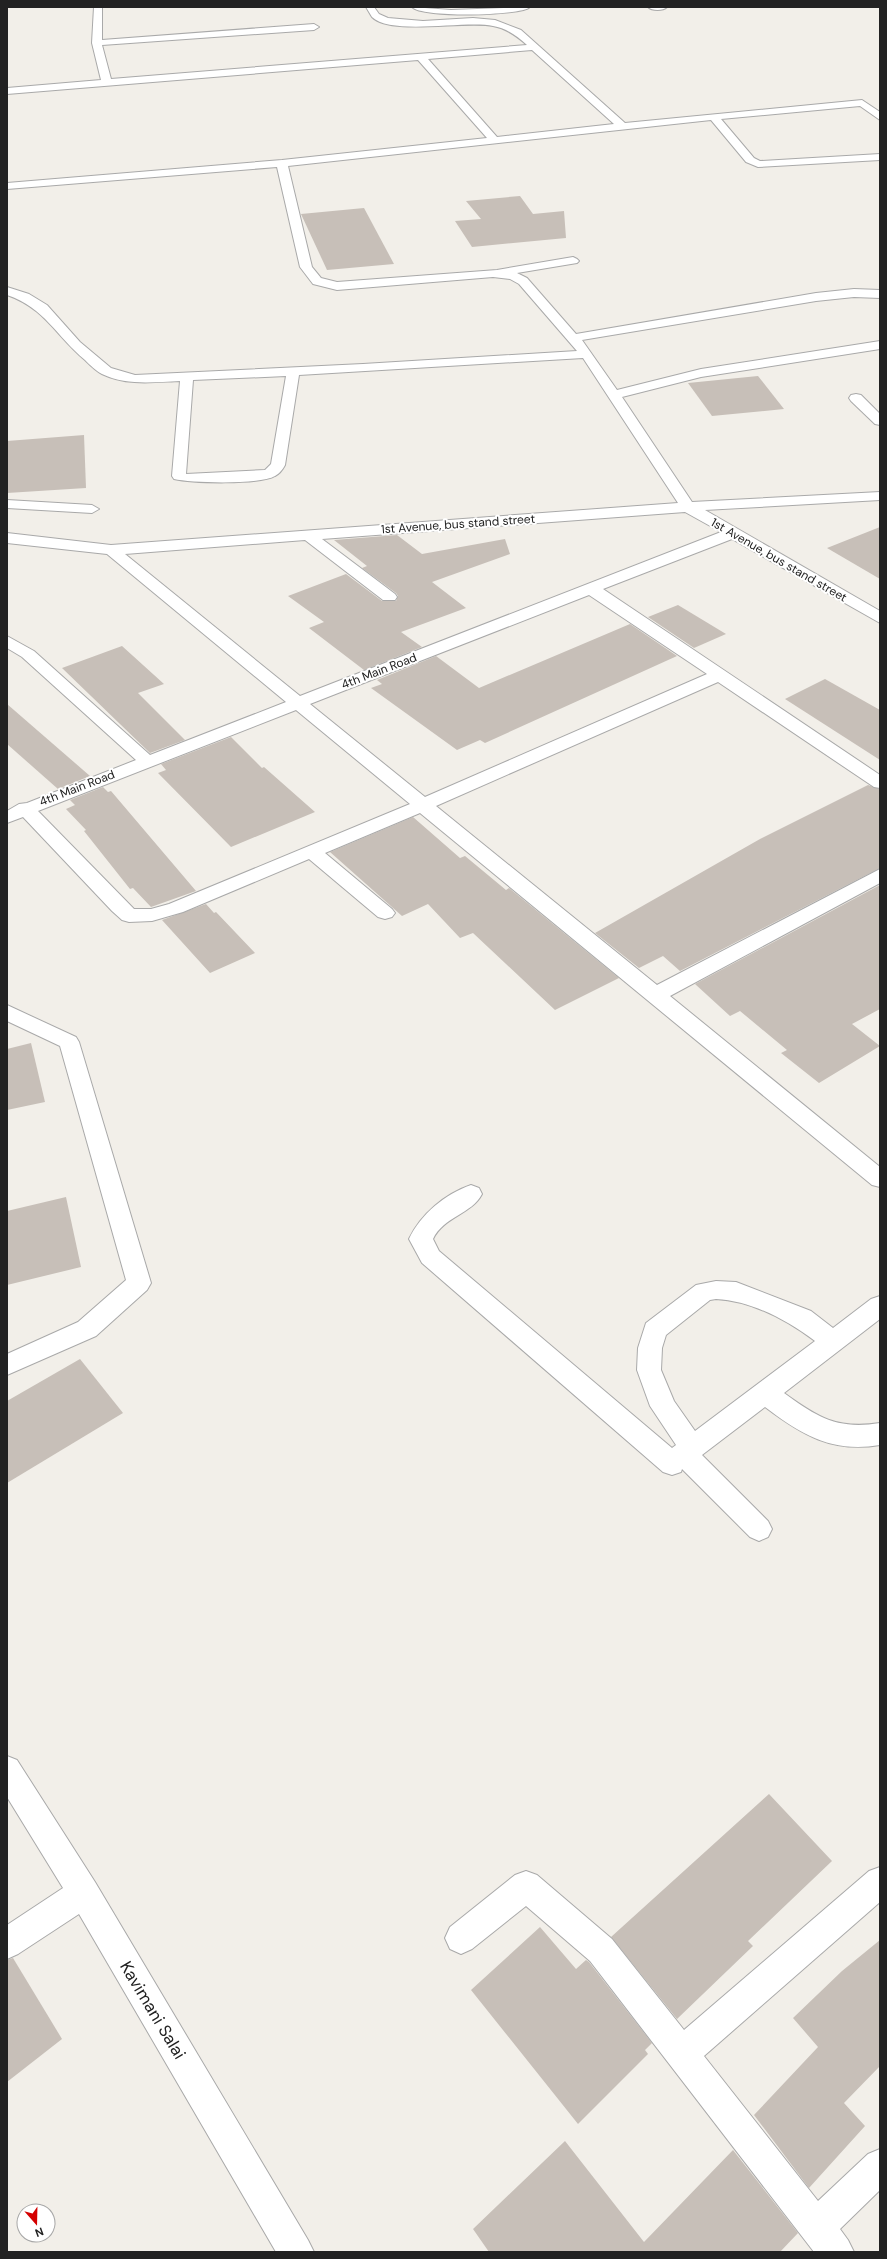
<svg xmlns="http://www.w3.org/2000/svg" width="887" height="2259" viewBox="0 0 887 2259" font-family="'DM Sans',sans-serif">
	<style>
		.building { fill: #c7bfb8 }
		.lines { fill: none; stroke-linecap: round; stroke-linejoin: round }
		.minor-casing { stroke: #a9a9a9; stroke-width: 2 }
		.minor { fill: #fff; fill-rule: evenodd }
		.labels { text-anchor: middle; stroke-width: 4; stroke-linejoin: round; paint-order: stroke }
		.far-street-label { font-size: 12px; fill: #222; stroke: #fff }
		.near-street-label { font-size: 17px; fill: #222; stroke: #fff }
	</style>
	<rect width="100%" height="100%" fill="#f2efe9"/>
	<g class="building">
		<path d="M 520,196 L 533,214 L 564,211 L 566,238 L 472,247 L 455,221 L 481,219 L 466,201 Z"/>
		<path d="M 364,208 L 394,264 L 327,270 L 301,214 Z"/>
		<path d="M 758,376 L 784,409 L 712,416 L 688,383 Z"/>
		<path d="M 84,435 L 86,488 L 7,493 L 7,441 Z"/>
		<path d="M 880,527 L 880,579 L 827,548 Z"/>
		<path d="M 397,535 L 422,554 L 505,539 L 510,554 L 432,582 L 466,608 L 401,632 L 422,647 L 364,670 L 309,628 L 324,622 L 288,596 L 346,574 L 382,601 L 396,601 L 398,596 L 396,593 L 362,568 L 367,566 L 334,540 Z"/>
		<path d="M 678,605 L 726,634 L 694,648 L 648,617 Z"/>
		<path d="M 630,624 L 677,656 L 485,743 L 480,740 L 457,750 L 371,688 L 382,684 L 377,680 L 436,656 L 479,688 Z"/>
		<path d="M 122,646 L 164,684 L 138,693 L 185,740 L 150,753 L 62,668 Z"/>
		<path d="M 825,679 L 880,710 L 880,760 L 785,699 Z"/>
		<path d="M 7,704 L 90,776 L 58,789 L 7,744 Z"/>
		<path d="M 231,737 L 262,768 L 264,767 L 315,812 L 231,847 L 158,773 L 166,770 L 161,764 Z"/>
		<path d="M 868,785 L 880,789 L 880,868 L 680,971 L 663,956 L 639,968 L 595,933 L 760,839 Z"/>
		<path d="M 103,787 L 108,792 L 111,791 L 196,891 L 151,907 L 133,888 L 130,889 L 84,831 L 86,830 L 66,809 L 75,805 L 70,800 Z"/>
		<path d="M 413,817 L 460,858 L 465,856 L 506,890 L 509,888 L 619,978 L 555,1010 L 473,933 L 460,938 L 428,904 L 402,916 L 330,852 Z"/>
		<path d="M 880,885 L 880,1009 L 852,1024 L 880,1046 L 819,1083 L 781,1053 L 787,1050 L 740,1011 L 730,1016 L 695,984 Z"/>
		<path d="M 206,904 L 214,913 L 216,912 L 255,953 L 210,973 L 162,920 Z"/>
		<path d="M 31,1043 L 45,1102 L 7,1110 L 7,1049 Z"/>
		<path d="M 66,1197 L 81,1267 L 7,1285 L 7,1211 Z"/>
		<path d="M 80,1359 L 123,1413 L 7,1483 L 7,1401 Z"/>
		<path d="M 769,1794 L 832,1861 L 748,1941 L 753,1946 L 677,2019 L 611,1937 Z"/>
		<path d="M 540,1927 L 576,1969 L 586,1960 L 589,1962 L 652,2043 L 645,2050 L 648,2054 L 578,2124 L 471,1990 Z"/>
		<path d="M 880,1940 L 880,2066 L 844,2103 L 865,2126 L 809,2188 L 754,2115 L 818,2047 L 793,2018 L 842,1971 Z"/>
		<path d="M 13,1958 L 62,2039 L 7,2082 L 7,1960 Z"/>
		<path d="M 565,2141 L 644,2242 L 733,2150 L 798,2233 L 780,2252 L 489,2252 L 473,2229 Z"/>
	</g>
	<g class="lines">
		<g class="minor-casing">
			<g id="minor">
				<path d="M 94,7 L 102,7 L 102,40 L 314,24 L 319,27 L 314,30 L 102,45 L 111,79 L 527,45 C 517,36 506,28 493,26 C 466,20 391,36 372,17 C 370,14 368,10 366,7 L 374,7 L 379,14 L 388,18 L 423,21 L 473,18 L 495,20 L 521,30 L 625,123 L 862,100 L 880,112 L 880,120 L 860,106 L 721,119 L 754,158 L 760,161 L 880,154 L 880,160 L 758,167 L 746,162 L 711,120 L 288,166 L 312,267 L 321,278 L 337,282 L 497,270 L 573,257 L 577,259 L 579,261 L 577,263 L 517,273 L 527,278 L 576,334 L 816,293 L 854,289 L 880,290 L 880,298 L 854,297 L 816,301 L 582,340 L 617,390 L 701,369 L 880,341 L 880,349 L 701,377 L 622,397 L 692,502 L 880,492 L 880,500 L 705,510 L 880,611 L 880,623 L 732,539 L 603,589 L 880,775 L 880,788 L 874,787 L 718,682 L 436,806 L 657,985 L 880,869 L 880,883 L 670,996 L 880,1167 L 880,1187 L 872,1185 L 420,813 L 325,853 L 392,909 L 395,913 L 392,917 L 385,919 L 378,917 L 309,859 L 183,912 L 152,921 L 129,922 L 122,920 L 112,911 L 23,817 L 7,823 L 7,811 L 19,804 L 27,803 L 136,760 L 22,657 L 7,648 L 7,636 L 34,651 L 150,755 L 286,702 L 107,554 L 7,543 L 7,533 L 111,545 L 678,503 L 583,358 L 299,375 L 285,465 C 283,469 279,474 275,476 C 260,485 191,483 174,479 L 172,476 L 180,381 C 154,382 127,386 102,374 C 96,371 90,365 85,360 C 56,336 45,308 7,295 L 7,287 L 29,294 L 47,305 L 80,342 L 111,368 L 135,375 L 363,364 L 577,351 L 519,284 L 510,279 L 493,277 L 337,290 L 313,284 L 300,267 L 277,167 L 7,189 L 7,183 L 282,160 L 487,138 L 418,60 L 7,94 L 7,88 L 101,80 L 92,43 ZM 532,50 L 614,124 L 497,137 L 428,59 ZM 286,376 L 271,464 L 265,470 L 186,474 L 193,380 ZM 685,512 L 721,532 L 300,696 L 125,554 L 305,540 L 383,600 L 395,600 L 397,597 L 395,594 L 322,539 ZM 589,595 L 707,674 L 425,797 L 310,704 ZM 296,710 L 410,804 L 169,904 L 151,909 L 134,909 L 38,811 Z"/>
				<path d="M 412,7 L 451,10 L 530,7 C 521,16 422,18 412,7 Z"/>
				<path d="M 648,7 L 667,7 C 663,11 652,11 648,7 Z"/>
				<path d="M 856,394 L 861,395 L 880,414 L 880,425 L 875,424 L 851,401 L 849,398 L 851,395 Z"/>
				<path d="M 7,500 L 92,505 L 99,509 L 92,513 L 7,508 Z"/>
				<path d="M 7,1005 L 76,1037 L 79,1042 L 151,1283 L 147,1290 L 96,1336 L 7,1375 L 7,1354 L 78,1322 L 126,1280 L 60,1046 L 7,1021 Z"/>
				<path d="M 471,1185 L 479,1188 L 482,1194 C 472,1214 443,1217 433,1239 L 439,1251 L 672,1448 L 676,1445 L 650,1406 L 637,1370 L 638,1348 L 646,1323 L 696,1285 L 716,1281 L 736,1282 L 811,1311 L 833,1328 L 871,1299 L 880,1296 L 880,1319 L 784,1393 C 817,1417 837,1430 880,1423 L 880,1445 C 832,1453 802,1435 765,1407 L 702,1455 L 768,1521 L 772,1529 L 768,1537 L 759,1541 L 750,1537 L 682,1469 L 681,1472 L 672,1475 L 663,1472 L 422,1263 L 409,1239 C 421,1214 445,1194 471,1185 ZM 716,1299 C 752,1301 787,1320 815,1341 L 695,1431 L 674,1401 L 661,1370 L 662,1348 L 666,1335 L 710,1300 Z"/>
				<path d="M 7,1756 L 17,1760 L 95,1882 L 308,2240 L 314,2252 L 276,2252 L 79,1914 L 18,1954 L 7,1959 L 7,1925 L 63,1888 L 7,1797 Z"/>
				<path d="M 880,1867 L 880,1902 L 704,2056 L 818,2201 L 868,2154 L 880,2149 L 880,2190 L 840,2229 L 848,2240 L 854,2252 L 814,2252 L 590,1961 L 526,1906 L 472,1949 L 461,1954 L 450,1949 L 445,1938 L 450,1927 L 515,1875 L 526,1871 L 537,1875 L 612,1939 L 684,2030 L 869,1871 Z"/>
			</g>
		</g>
		<use href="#minor" class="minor"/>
	</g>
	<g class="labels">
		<g class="far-street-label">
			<text transform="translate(458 524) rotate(-4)" y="4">1st Avenue, bus stand street</text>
			<text transform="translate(779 560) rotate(30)" y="4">1st Avenue, bus stand street</text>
			<text transform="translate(379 671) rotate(-21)" y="4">4th Main Road</text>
			<text transform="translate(77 788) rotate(-21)" y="4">4th Main Road</text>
		</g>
		<g class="near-street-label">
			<text transform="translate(153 2010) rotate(59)" y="6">Kavimani Salai</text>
		</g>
	</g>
	<rect width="887" height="2259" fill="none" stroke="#222222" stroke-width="16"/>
	<g transform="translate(36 2223) rotate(160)"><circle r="19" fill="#ffffff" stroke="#a7a7a7"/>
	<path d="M0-3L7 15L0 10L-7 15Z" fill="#d40000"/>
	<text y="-6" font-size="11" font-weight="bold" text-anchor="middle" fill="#222222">N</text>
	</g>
</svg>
